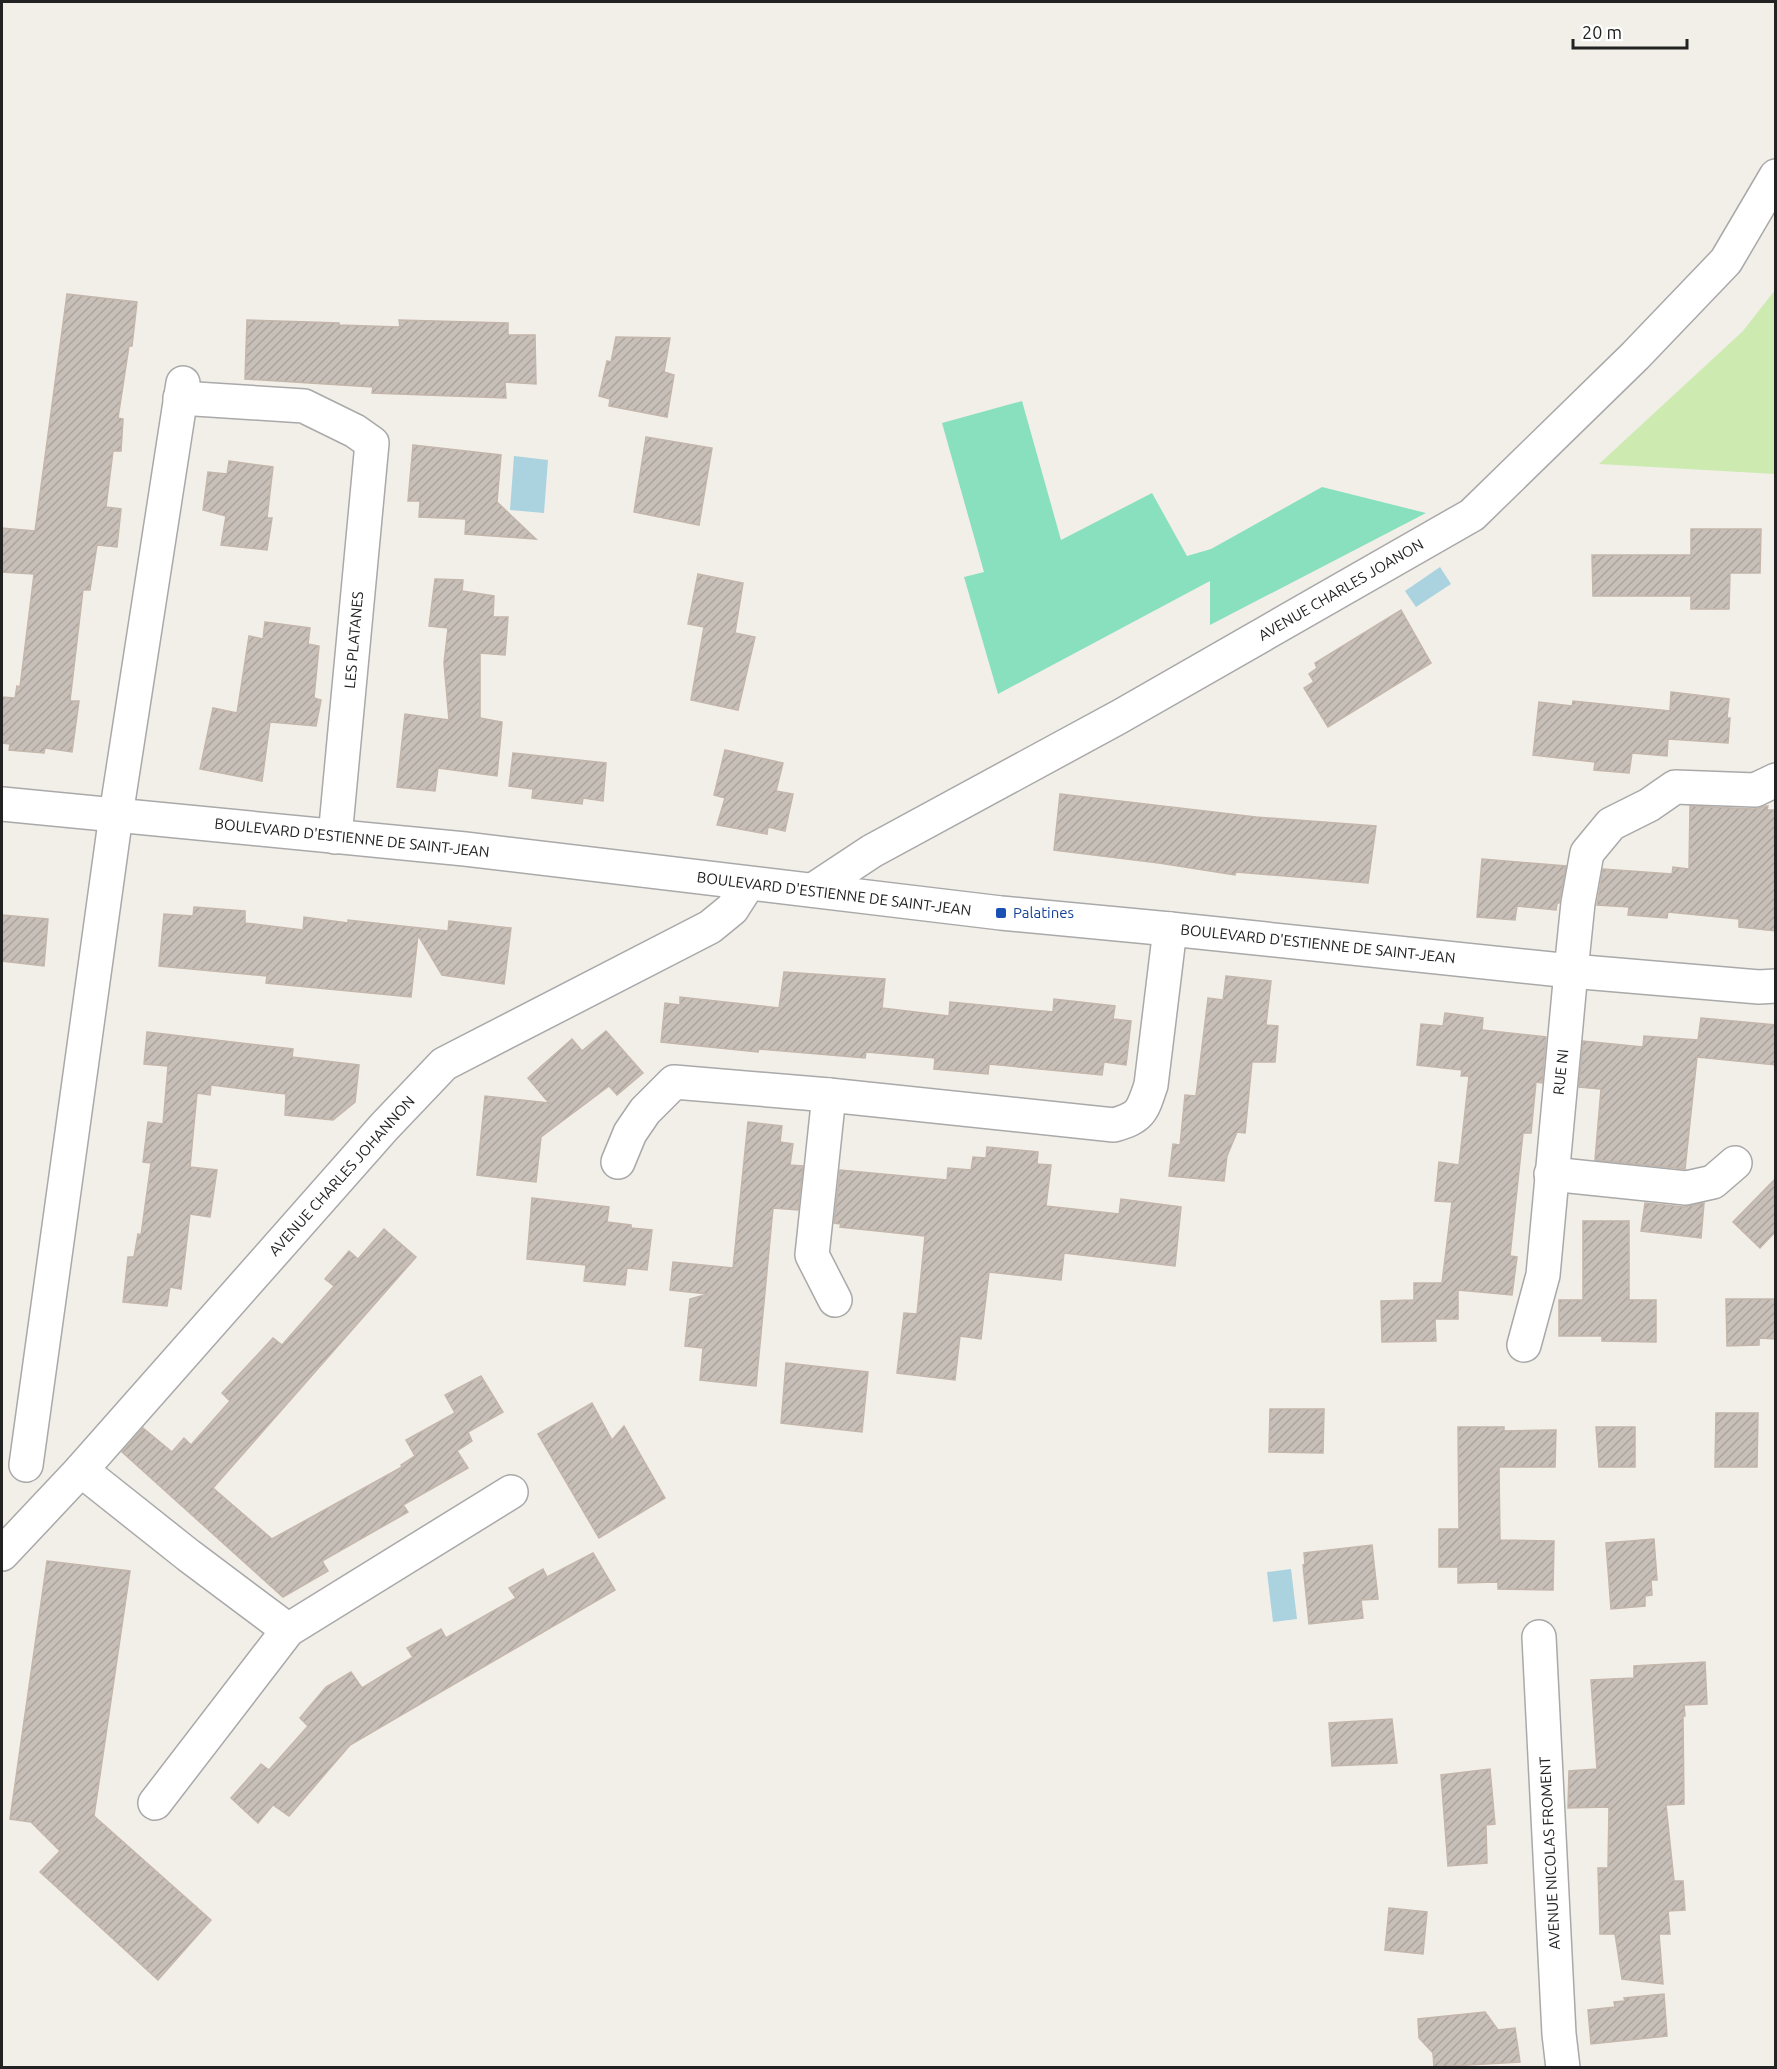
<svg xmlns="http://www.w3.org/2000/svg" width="1777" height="2069" viewBox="0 0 1777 2069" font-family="Ubuntu,sans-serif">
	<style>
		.grass { fill: #cdebb0 }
		.pitch { fill: #88e0be }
		.water { fill: #aad3df }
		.building { fill: url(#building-hatch); stroke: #c4b6ab; stroke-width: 1.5 }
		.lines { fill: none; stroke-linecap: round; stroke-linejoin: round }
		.minor-casing { stroke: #a9a9a9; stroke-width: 36 }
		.minor { stroke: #fff; stroke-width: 33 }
		.transit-dot { fill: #1a4fb4; stroke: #fff; stroke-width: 2 }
		.labels { text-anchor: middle; stroke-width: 4.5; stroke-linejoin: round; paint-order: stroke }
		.street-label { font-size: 15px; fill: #222; stroke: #fff }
		.transit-label { font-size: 15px; fill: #164399; stroke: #fff; text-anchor: start }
	</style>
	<defs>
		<pattern id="building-hatch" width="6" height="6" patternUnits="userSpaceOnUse" patternTransform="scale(1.5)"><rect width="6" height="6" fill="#c7bfb8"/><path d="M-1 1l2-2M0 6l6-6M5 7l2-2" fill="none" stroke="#aba49e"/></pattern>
	</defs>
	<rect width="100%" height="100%" fill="#f2efe9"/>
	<path class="grass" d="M 1775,290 L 1775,474 L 1599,464 L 1743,331 Z"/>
	<path class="pitch" d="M 1022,401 L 1061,540 L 1152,493 L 1187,556 L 1211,549 L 1322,487 L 1426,513 L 1210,625 L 1210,581 L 998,694 L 964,577 L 984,572 L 942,423 Z"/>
	<g class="water">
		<path d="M 514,456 L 548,460 L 544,513 L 510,510 Z"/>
		<path d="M 1440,567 L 1451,584 L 1416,607 L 1405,591 Z"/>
		<path d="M 1291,1569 L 1297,1619 L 1273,1622 L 1267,1572 Z"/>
	</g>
	<g class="building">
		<path d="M 67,294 L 137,302 L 132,346 L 129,346 L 118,418 L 123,419 L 121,451 L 113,451 L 106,507 L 121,509 L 117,547 L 97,545 L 90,590 L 83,590 L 70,701 L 79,701 L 72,752 L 45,748 L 44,753 L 9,750 L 10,744 L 2,743 L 2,697 L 15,698 L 17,686 L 20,687 L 34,574 L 2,572 L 2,528 L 35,531 Z"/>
		<path d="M 247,320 L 339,323 L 339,325 L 400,327 L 399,320 L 508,323 L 508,335 L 535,335 L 536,384 L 505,382 L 506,398 L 372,393 L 373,387 L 245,379 Z"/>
		<path d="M 616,337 L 670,338 L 664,372 L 674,375 L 667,417 L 609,406 L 610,399 L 599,396 L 607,361 L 611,362 Z"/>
		<path d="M 646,437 L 712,448 L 699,525 L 634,512 Z"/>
		<path d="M 413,445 L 501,455 L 497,502 L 536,539 L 465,534 L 466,519 L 419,517 L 420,501 L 408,501 Z"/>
		<path d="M 229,461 L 273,467 L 267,518 L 272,518 L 267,550 L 221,545 L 226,516 L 203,510 L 208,472 L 227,474 Z"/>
		<path d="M 1691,529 L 1761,529 L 1760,573 L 1730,573 L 1729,609 L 1691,609 L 1691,596 L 1593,596 L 1592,555 L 1691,555 Z"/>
		<path d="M 698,574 L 743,583 L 735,633 L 755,637 L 738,710 L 691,700 L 704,627 L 688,624 Z"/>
		<path d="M 435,579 L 463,580 L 462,591 L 494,596 L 493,617 L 508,617 L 505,655 L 480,653 L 480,718 L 502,722 L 497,776 L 438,768 L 435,791 L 397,787 L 405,714 L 449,720 L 444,663 L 448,628 L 429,626 Z"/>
		<path d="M 1401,610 L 1431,663 L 1328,727 L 1304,688 L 1314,682 L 1309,674 L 1317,668 L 1315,663 Z"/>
		<path d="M 265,622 L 310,628 L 308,644 L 319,646 L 314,698 L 321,700 L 316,726 L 270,722 L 262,781 L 200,769 L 213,708 L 237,713 L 249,636 L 263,639 Z"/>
		<path d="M 1671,692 L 1729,699 L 1727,718 L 1730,718 L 1728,743 L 1668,739 L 1667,756 L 1632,753 L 1629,773 L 1594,770 L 1595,762 L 1533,755 L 1539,702 L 1572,706 L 1573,701 L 1670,711 Z"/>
		<path d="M 725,750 L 783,763 L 776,791 L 793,794 L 785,831 L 768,827 L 767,834 L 717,825 L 725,798 L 714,795 Z"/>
		<path d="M 513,753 L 606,763 L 603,801 L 583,798 L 582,804 L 532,798 L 533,789 L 509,786 Z"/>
		<path d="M 1060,794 L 1256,817 L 1376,826 L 1368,883 L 1236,872 L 1235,875 L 1159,863 L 1054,850 Z"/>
		<path d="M 1690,806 L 1754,809 L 1766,806 L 1768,806 L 1767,810 L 1776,810 L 1776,931 L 1739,927 L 1739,919 L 1668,912 L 1667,918 L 1628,915 L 1629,907 L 1597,905 L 1603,869 L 1672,874 L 1673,867 L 1689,869 Z"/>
		<path d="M 1482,859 L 1566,866 L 1559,903 L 1557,903 L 1556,910 L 1517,906 L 1515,920 L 1477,917 Z"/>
		<path d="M 194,907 L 245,911 L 245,923 L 303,930 L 304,917 L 348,923 L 348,920 L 448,931 L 449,921 L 511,928 L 504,984 L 442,975 L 418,935 L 411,997 L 266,983 L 267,976 L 159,966 L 164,914 L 193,916 Z"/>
		<path d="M 2,915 L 48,919 L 44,966 L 2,961 Z"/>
		<path d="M 784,972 L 885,979 L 882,1008 L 949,1016 L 950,1002 L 1053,1012 L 1054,999 L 1115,1006 L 1113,1019 L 1131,1021 L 1126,1065 L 1104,1062 L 1102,1075 L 989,1064 L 988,1074 L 934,1069 L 935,1058 L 866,1052 L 865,1058 L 759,1049 L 758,1052 L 661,1042 L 665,1003 L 680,1005 L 680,997 L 779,1008 Z"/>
		<path d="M 1226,976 L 1271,981 L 1266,1025 L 1278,1026 L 1275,1062 L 1252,1062 L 1245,1133 L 1237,1132 L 1227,1156 L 1224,1181 L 1169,1176 L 1173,1144 L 1180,1145 L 1185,1095 L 1196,1096 L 1208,998 L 1223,1000 Z"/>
		<path d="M 1445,1013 L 1483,1018 L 1482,1030 L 1546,1037 L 1542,1083 L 1536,1082 L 1531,1133 L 1523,1133 L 1510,1256 L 1517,1257 L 1512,1295 L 1458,1290 L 1458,1319 L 1435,1319 L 1436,1341 L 1382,1342 L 1381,1301 L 1414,1300 L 1414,1283 L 1442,1283 L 1452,1202 L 1435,1201 L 1439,1162 L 1459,1165 L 1469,1076 L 1461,1076 L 1462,1070 L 1417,1065 L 1421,1024 L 1443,1026 Z"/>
		<path d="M 1701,1018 L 1776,1025 L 1776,1065 L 1697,1057 L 1685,1169 L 1595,1160 L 1601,1089 L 1579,1087 L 1583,1041 L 1643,1047 L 1644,1036 L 1698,1040 Z"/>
		<path d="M 606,1031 L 643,1073 L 617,1095 L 609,1086 L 541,1137 L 536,1182 L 477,1175 L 485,1096 L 549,1103 L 528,1078 L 572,1039 L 582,1051 Z"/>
		<path d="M 147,1032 L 293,1049 L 292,1057 L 359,1065 L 355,1102 L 333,1120 L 285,1115 L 286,1094 L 211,1085 L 210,1095 L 197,1093 L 190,1167 L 217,1170 L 210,1217 L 190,1214 L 181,1289 L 170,1287 L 167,1306 L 123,1302 L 128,1257 L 134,1257 L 138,1234 L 141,1235 L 151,1163 L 143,1162 L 148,1122 L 163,1124 L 168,1066 L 144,1064 Z"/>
		<path d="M 748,1122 L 782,1126 L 780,1142 L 793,1144 L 790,1165 L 803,1166 L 798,1210 L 773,1208 L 756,1386 L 700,1380 L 703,1348 L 685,1346 L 690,1299 L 708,1294 L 670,1290 L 673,1262 L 733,1268 Z"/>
		<path d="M 987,1147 L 1038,1152 L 1037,1164 L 1051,1165 L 1046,1206 L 1119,1214 L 1121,1199 L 1181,1207 L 1175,1266 L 1064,1253 L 1061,1280 L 989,1272 L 981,1339 L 960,1336 L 955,1380 L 897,1373 L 904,1313 L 917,1314 L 925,1236 L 840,1227 L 841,1224 L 834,1223 L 840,1170 L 947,1180 L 948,1168 L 971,1170 L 973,1157 L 986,1158 Z"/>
		<path d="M 1776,1178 L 1776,1231 L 1760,1248 L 1733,1222 Z"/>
		<path d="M 532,1198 L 609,1207 L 607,1222 L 631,1225 L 631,1228 L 652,1230 L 647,1270 L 627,1268 L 625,1285 L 584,1281 L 586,1265 L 527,1259 Z"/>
		<path d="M 1645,1203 L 1684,1207 L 1704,1203 L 1701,1238 L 1641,1231 Z"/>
		<path d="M 1583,1221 L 1629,1221 L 1629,1300 L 1656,1300 L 1656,1342 L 1602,1341 L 1602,1336 L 1559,1336 L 1559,1300 L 1583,1300 Z"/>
		<path d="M 384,1229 L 416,1257 L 213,1488 L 272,1539 L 402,1467 L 401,1465 L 415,1456 L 406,1440 L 455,1413 L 445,1395 L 481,1376 L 503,1412 L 468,1432 L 472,1441 L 457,1451 L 468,1468 L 403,1505 L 408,1512 L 322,1561 L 328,1571 L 283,1597 L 122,1452 L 143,1428 L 172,1452 L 184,1438 L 191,1445 L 230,1401 L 222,1393 L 273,1338 L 282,1345 L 334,1286 L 325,1279 L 349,1251 L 358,1259 Z"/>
		<path d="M 1726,1299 L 1776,1299 L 1776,1339 L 1759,1338 L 1759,1345 L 1727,1346 Z"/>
		<path d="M 786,1363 L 868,1372 L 862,1432 L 781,1423 Z"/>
		<path d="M 592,1403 L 612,1440 L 624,1426 L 665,1498 L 599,1538 L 538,1434 Z"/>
		<path d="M 1270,1409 L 1324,1409 L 1323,1453 L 1269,1452 Z"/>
		<path d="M 1716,1413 L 1758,1413 L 1757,1467 L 1715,1467 Z"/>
		<path d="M 1458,1427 L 1504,1427 L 1504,1431 L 1556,1430 L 1555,1467 L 1499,1467 L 1500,1540 L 1554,1541 L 1553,1590 L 1498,1589 L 1498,1582 L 1458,1583 L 1458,1567 L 1439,1567 L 1439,1529 L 1459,1529 Z"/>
		<path d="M 1596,1427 L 1635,1427 L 1635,1467 L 1599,1467 Z"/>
		<path d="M 1654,1539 L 1657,1580 L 1651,1580 L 1652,1595 L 1645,1596 L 1645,1606 L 1611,1609 L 1606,1543 Z"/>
		<path d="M 1372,1545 L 1378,1599 L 1361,1600 L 1363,1618 L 1309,1624 L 1303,1565 L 1305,1564 L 1304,1553 Z"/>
		<path d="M 593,1553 L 615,1590 L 350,1745 L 289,1816 L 273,1805 L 258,1823 L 231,1798 L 261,1764 L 269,1770 L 308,1726 L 300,1718 L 326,1687 L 351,1672 L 362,1688 L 413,1657 L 407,1648 L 441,1629 L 446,1638 L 516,1598 L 509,1588 L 543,1569 L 547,1577 Z"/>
		<path d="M 47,1561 L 130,1571 L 94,1816 L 211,1920 L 158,1980 L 40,1872 L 60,1851 L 31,1822 L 10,1819 Z"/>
		<path d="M 1705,1662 L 1707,1704 L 1684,1705 L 1685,1716 L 1683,1716 L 1684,1804 L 1666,1805 L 1674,1881 L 1683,1881 L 1685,1910 L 1668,1911 L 1670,1934 L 1659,1934 L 1663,1984 L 1622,1979 L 1615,1934 L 1600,1934 L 1598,1868 L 1608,1868 L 1609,1807 L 1568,1808 L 1569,1771 L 1597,1769 L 1591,1680 L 1634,1678 L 1634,1666 Z"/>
		<path d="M 1392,1719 L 1397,1763 L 1332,1766 L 1329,1723 Z"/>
		<path d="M 1490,1769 L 1495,1824 L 1486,1825 L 1487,1863 L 1448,1866 L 1441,1775 Z"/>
		<path d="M 1389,1908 L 1427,1912 L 1423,1954 L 1385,1950 Z"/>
		<path d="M 1664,1994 L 1667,2036 L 1591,2044 L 1588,2010 L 1615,2007 L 1614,2002 L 1625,2001 L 1624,1998 Z"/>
		<path d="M 1485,2012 L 1498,2030 L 1515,2028 L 1520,2062 L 1434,2067 L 1433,2053 L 1419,2038 L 1418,2019 Z"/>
	</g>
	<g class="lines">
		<g class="minor-casing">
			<g id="minor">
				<path d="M 180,398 L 304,406 L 355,431 L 372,443 L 335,837"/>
				<path d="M 2,804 L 465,849 L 1001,913 L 1170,929 L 1571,971 L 1759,987 L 1776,986"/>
				<path d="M 813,890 L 872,851 L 1119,717 L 1472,515 L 1635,356 L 1726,261 L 1776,176"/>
				<path d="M 829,1095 L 812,1255 L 835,1300"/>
				<path d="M 618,1162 L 630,1133 L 645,1111 L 674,1082 L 829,1095 L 1114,1125 C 1141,1117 1142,1112 1151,1085 L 1170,929"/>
				<path d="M 1551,1174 L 1686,1188 L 1713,1182 L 1735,1163"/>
				<path d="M 1524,1345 L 1543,1275 L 1571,971 L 1578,903 L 1587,853 L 1611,824 L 1649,805 L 1675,787 L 1755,790 L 1776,780"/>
				<path d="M 26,1465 L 116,815 L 183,383"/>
				<path d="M 81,1470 L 188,1555 L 288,1630"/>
				<path d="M 2,1554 L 81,1470 L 384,1127 L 444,1064 L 710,927 L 732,909 L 748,884"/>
				<path d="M 1539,1637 L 1559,2034 L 1563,2068"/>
				<path d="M 155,1803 L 288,1630 L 511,1492"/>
			</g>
		</g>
		<use href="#minor" class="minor"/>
	</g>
	<rect class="transit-dot" x="995" y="907" width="12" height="12" rx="3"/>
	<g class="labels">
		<g class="street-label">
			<text transform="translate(1341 590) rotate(-30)" y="5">AVENUE CHARLES JOANON</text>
			<text transform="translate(354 640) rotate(-85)" y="5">LES PLATANES</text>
			<text transform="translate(352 838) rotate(6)" y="5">BOULEVARD D'ESTIENNE DE SAINT-JEAN</text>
			<text transform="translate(834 894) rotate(7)" y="5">BOULEVARD D'ESTIENNE DE SAINT-JEAN</text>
			<text transform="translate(1318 944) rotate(6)" y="5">BOULEVARD D'ESTIENNE DE SAINT-JEAN</text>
			<text transform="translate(1561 1072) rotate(-84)" y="5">RUE NI</text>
			<text transform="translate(342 1176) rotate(-48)" y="5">AVENUE CHARLES JOHANNON</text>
			<text transform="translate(1550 1853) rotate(-93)" y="5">AVENUE NICOLAS FROMENT</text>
		</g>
		<g class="transit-label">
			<text x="1013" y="918">Palatines</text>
		</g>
	</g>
	<rect width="1777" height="2069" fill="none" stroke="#222222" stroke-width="6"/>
	<path d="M1573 39v9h114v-9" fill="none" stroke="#222222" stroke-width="3"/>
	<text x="1582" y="39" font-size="18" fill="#222222" stroke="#ffffff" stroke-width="4.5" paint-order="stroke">20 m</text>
</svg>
